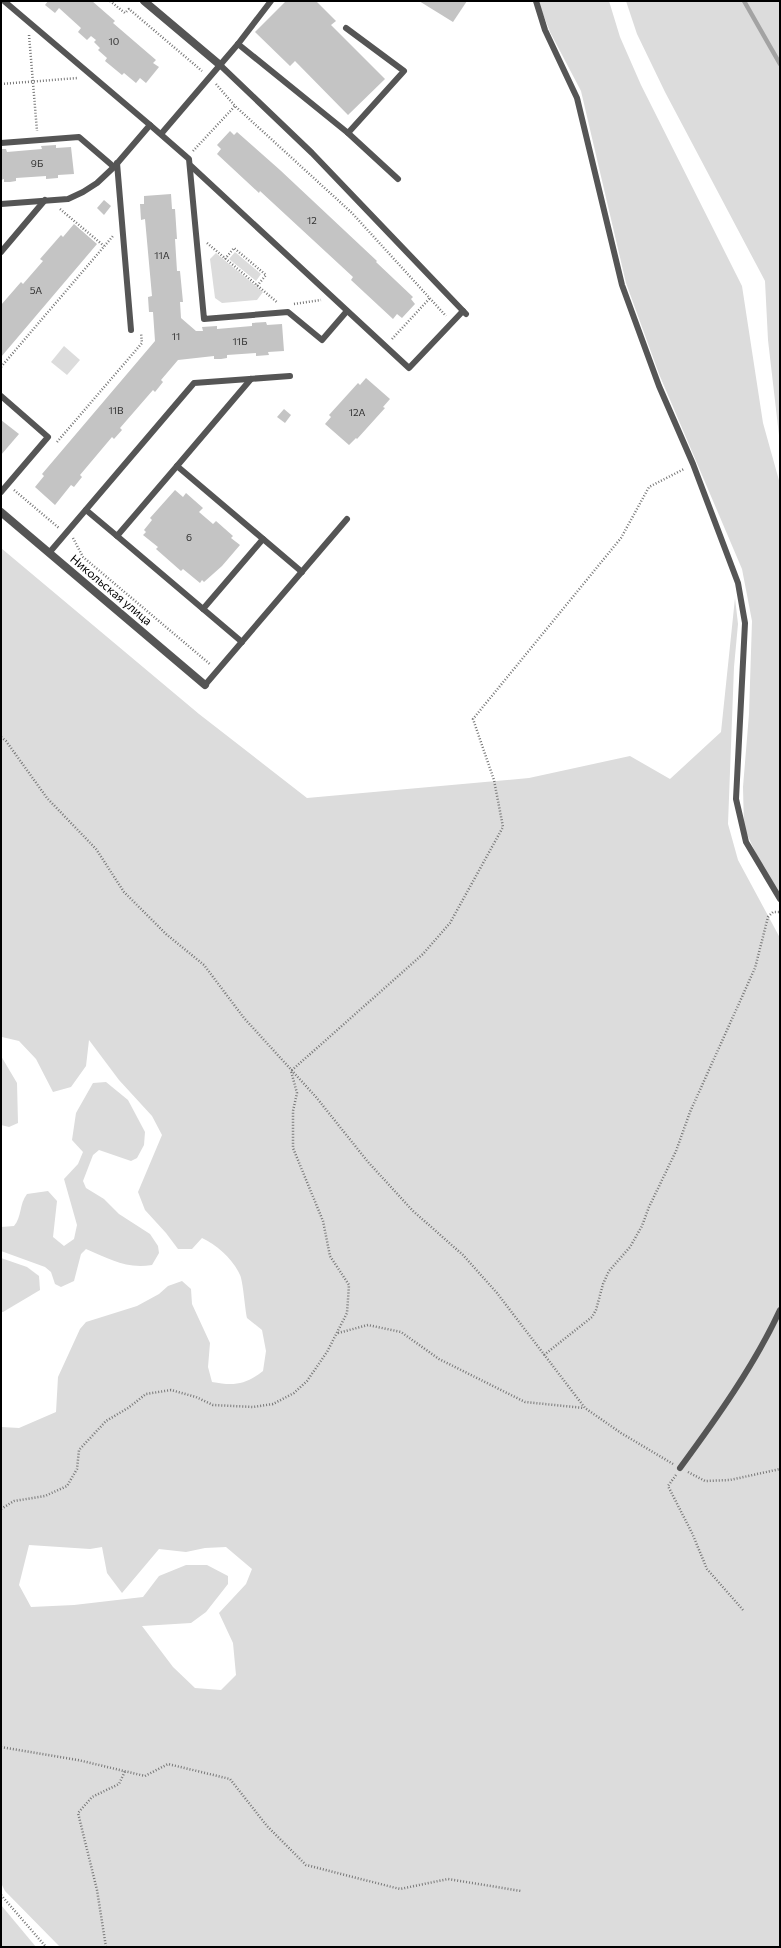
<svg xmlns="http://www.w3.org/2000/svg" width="781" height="1948" viewBox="0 0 781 1948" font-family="Commissioner,sans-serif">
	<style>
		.green { fill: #dcdcdc; fill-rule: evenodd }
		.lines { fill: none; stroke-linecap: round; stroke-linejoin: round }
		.stream { stroke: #a3a3a3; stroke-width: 4.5 }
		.building { fill: #c4c4c4 }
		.path { stroke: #777; stroke-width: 2.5; stroke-dasharray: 1 2; stroke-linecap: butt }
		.lane { stroke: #555; stroke-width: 6 }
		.street { stroke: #555; stroke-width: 8 }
		.labels { text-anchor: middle; stroke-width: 3; stroke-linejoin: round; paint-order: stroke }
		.number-label { font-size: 10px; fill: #313131 }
		.street-label { font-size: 12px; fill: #000; stroke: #fff }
	</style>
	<rect width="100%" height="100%" fill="#fff"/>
	<g class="green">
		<path d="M 538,1 L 609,1 L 620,37 L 641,85 L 742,286 L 763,423 L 780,484 L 780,901 L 767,877 L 744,828 L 743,787 L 749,714 L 752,621 L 742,569 L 659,374 L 626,283 L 581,91 L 550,32 Z"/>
		<path d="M 626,1 L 780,1 L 780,444 L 768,340 L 765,281 L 665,92 L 637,34 Z"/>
		<path d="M 235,252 L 261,274 L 256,281 L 229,259 Z"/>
		<path d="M 216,253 L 263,292 L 257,300 L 222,303 L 215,298 L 210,259 Z"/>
		<path d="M 64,346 L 80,360 L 67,375 L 51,362 Z"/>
		<path d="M 1,548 L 199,714 L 307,798 L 529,778 L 630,756 L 670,779 L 721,732 L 735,598 L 738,624 L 734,667 L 728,824 L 738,860 L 780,938 L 780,1947 L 60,1947 L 5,1891 L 1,1883 L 1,1427 L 19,1428 L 56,1412 L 58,1377 L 80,1329 L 86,1322 L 137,1306 L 159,1294 L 168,1286 L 182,1281 L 191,1289 L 192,1304 L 210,1343 L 208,1367 L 212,1382 C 234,1386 245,1385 263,1371 L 266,1351 L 262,1330 L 247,1318 C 245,1309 243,1281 240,1275 C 233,1259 217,1245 202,1238 L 192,1249 L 178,1249 L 166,1233 L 145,1210 L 138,1192 L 162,1135 L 152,1116 L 119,1080 L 89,1040 L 86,1066 L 71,1087 L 53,1092 L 36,1059 L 19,1041 L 2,1037 L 1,1056 L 17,1083 L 18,1123 L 9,1127 L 1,1125 ZM 29,1545 L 90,1549 L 102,1547 L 107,1573 L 122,1593 L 159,1549 L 186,1552 L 205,1548 L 226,1547 L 252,1569 L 246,1584 L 219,1613 L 233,1643 L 236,1675 L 221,1690 L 195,1688 L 173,1667 L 142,1626 L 191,1623 L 206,1612 L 228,1584 L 228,1576 L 207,1565 L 186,1565 L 159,1576 L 143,1597 L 74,1605 L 31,1607 L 19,1585 Z"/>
		<path d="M 106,1082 L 128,1100 L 145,1132 L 144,1145 L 137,1158 L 131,1161 L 99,1150 L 93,1155 L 83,1181 L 86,1188 L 104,1199 L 119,1214 L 150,1234 L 158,1246 L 159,1253 L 152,1265 C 125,1269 110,1259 86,1249 L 81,1254 L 74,1281 L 61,1287 L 55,1284 L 51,1272 L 45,1267 L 1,1251 L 1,1227 L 14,1226 C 22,1217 19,1204 27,1194 L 48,1191 L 57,1201 L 53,1237 L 64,1246 L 74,1239 L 77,1225 L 64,1179 L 78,1164 L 83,1152 L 72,1140 L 76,1113 L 93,1083 Z"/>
		<path d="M 1,1258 L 27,1267 L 39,1276 L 40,1290 L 3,1312 L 1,1312 Z"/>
		<path d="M 1,1905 L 36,1947 L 1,1947 Z"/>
	</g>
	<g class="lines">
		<path class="stream" d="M 744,1 L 780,64"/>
	</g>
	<g class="building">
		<path d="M 48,1 L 92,1 L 115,21 L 113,23 L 156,60 L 153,63 L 159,67 L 146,83 L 140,78 L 136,83 L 124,73 L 122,75 L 105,61 L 107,58 L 98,50 L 100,48 L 94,42 L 96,40 L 91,36 L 87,40 L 78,32 L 81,28 L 59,8 L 55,13 L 45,5 Z"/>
		<path d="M 286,1 L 316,1 L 336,21 L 331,25 L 385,79 L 348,115 L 295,61 L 290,66 L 255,32 Z"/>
		<path d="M 419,1 L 467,1 L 453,22 Z"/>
		<path d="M 230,131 L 234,135 L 237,132 L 280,170 L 377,261 L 376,262 L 413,297 L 411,299 L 415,304 L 402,318 L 397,314 L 393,319 L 351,280 L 353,277 L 260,191 L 259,193 L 217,154 L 221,149 L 217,145 Z"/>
		<path d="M 56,145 L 56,148 L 71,147 L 74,174 L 58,175 L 58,178 L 46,179 L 46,176 L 16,178 L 16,181 L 10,182 L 4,182 L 4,179 L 1,180 L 1,149 L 6,149 L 7,152 L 42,149 L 41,146 Z"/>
		<path d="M 171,194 L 172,209 L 175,209 L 177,239 L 175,239 L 177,271 L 180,271 L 183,302 L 180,302 L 181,318 L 196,331 L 203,331 L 202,327 L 217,326 L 217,329 L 252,326 L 252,323 L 266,322 L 267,325 L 282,324 L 284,351 L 268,352 L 269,355 L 256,356 L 256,353 L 227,355 L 227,358 L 221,359 L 214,359 L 214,356 L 178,360 L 161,380 L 163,382 L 155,392 L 153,390 L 120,428 L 122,430 L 114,439 L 112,437 L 80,475 L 82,477 L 74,487 L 71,485 L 55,505 L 35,487 L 44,476 L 42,474 L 155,341 L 153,312 L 149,312 L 148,297 L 152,296 L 145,219 L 141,220 L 140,204 L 144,204 L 144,196 Z"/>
		<path d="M 104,200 L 111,206 L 104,215 L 97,208 Z"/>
		<path d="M 74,224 L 97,244 L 1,357 L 1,305 L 21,282 L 23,284 L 43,261 L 40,259 L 61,235 L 63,237 Z"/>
		<path d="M 366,378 L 390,399 L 383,407 L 385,408 L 357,439 L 356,438 L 349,445 L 325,424 L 331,417 L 329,415 L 358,383 L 360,385 Z"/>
		<path d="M 284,409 L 291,415 L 285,423 L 277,417 Z"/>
		<path d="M 1,420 L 19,434 L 1,455 Z"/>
		<path d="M 175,490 L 183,497 L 186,493 L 203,508 L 199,512 L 213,524 L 216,521 L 233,536 L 231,538 L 240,545 L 222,566 L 204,582 L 202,580 L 200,583 L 183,569 L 181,571 L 156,549 L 158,547 L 143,535 L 146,532 L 144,530 L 152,520 L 150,518 Z"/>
	</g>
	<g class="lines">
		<g class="path">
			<path d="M 110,1 L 125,13 L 129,9 L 202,71"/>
			<path d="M 29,35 L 37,131"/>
			<path d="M 1,84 L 78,78"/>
			<path d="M 216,84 L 235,106 L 352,213 L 446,316"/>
			<path d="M 193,151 L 235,106"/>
			<path d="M 60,209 L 104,246"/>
			<path d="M 207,243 L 278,303"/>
			<path d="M 225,259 L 234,248 L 266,275 L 257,286"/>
			<path d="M 294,304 L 321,300"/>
			<path d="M 392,339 L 430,298"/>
			<path d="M 1,367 L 113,236"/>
			<path d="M 57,442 L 142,343 L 141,333"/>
			<path d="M 14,490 L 59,528"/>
			<path d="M 73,538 L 83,557 L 211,665"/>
			<path d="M 1,737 L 6,741 L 47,798 L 96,849 L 124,892 L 166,934 L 204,965 L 244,1018 L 316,1097 L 368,1162 L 413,1211 L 463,1255 L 497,1293 L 585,1408 L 621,1433 L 673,1464"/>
			<path d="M 338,1333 L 368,1325 L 401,1332 L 439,1359 L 525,1402 L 584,1408"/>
			<path d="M 544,1355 L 592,1317 L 596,1310 L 603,1284 L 609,1271 L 630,1247 L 642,1226 L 649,1207 L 676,1151 L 690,1112 L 755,968 L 768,917 L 773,912 L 780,912"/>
			<path d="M 688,1472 L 705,1481 L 730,1480 L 780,1469"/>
			<path d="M 676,1475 L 668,1486 L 692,1533 L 707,1569 L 743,1610"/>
			<path d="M 1,1509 L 14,1501 L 45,1496 L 67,1486 L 77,1469 L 79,1450 L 106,1421 L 128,1408 L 146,1394 L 171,1390 L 196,1397 L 213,1405 L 253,1407 L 273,1404 L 294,1393 L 307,1381 L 327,1352 L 347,1313 L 349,1285 L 330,1256 L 323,1221 L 293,1148 L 293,1111 L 297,1093 L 291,1071 L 423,954 L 450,923 L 503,827 L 494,780 L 473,719 L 621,538 L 649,487 L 684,469"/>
			<path d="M 1,1747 L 78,1760 L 145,1776 L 168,1764 L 230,1779 L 267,1826 L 306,1865 L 400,1889 L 448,1879 L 521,1891"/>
			<path d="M 1,1895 L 46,1947"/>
			<path d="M 106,1947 L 97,1890 L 78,1813 L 92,1797 L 119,1784 L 125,1771"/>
		</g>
		<g class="lane">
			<path d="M 536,1 L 545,30 L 577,98 L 622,285 L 659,386 L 693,464 L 738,583 L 745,623 L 736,799 L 746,842 L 780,899"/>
			<path d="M 238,44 L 348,133 L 404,71 L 346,28"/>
			<path d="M 220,65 L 312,153 L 466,314"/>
			<path d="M 150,125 L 189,159 L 204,319 L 288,312 L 322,340 L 347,311"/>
			<path d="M 348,133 L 398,179"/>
			<path d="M 161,134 L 238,44 L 271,1"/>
			<path d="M 1,143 L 79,137 L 114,167"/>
			<path d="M 117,163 L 131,330"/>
			<path d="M 191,166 L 409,368 L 463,311"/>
			<path d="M 1,204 L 68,199 L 83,192 L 97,183 L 114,167 L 150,125 L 4,1"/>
			<path d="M 1,252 L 45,200"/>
			<path d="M 1,396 L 48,437 L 1,492"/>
			<path d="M 177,466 L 251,379"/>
			<path d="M 86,510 L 117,536 L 177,466 L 302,572"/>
			<path d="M 117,536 L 242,642"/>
			<path d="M 49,553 L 194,383 L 290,376"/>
			<path d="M 203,609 L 263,539"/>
			<path d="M 205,685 L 347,519"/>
			<path d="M 680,1468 C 716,1419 754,1366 780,1310"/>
		</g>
		<g class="street">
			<path d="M 144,1 L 220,65"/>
			<path d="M 1,512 L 205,685"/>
		</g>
	</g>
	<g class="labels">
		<g class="number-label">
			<text x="114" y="45">10</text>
			<text x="37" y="167">9Б</text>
			<text x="312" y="224">12</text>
			<text x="162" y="259">11А</text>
			<text x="36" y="294">5А</text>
			<text x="176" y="340">11</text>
			<text x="240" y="345">11Б</text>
			<text x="116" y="414">11В</text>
			<text x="357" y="416">12А</text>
			<text x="189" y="541">6</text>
		</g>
		<g class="street-label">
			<text transform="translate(111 590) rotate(40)" y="4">Никольская улица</text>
		</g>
	</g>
	<rect width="781" height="1948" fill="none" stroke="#000000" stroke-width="4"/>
</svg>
